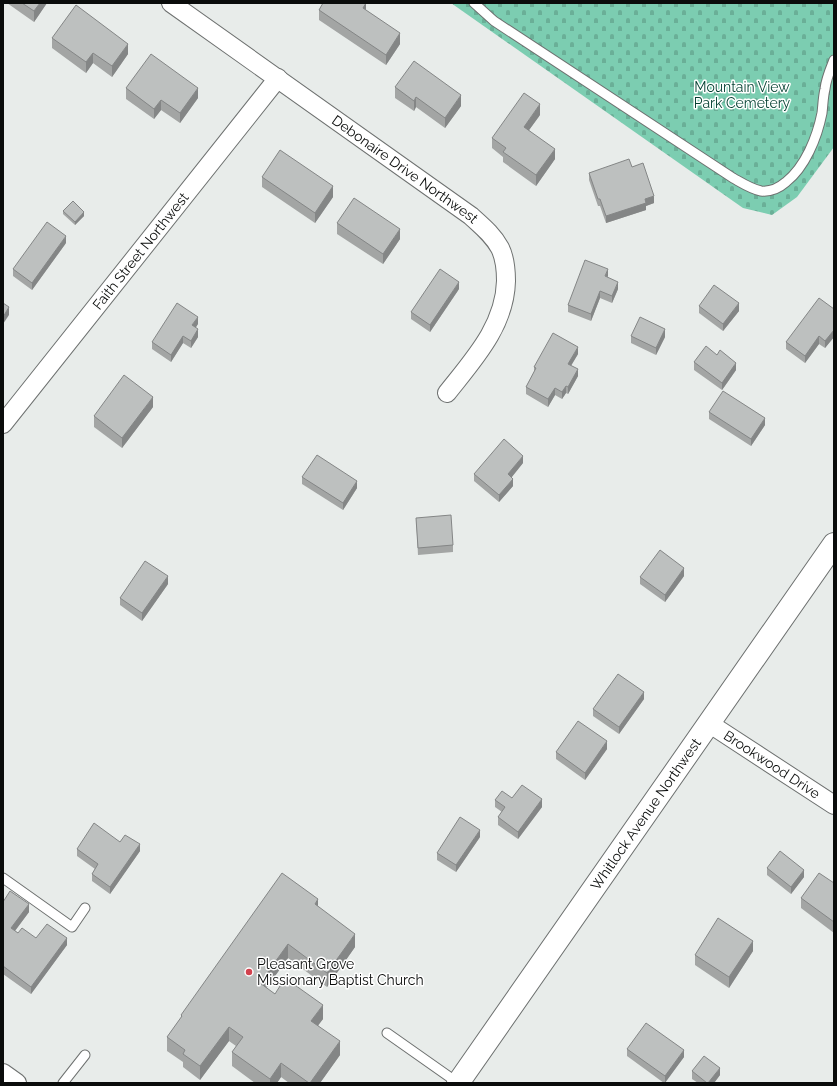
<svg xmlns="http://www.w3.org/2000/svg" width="837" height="1086" viewBox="0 0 837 1086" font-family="Raleway,sans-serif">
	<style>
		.cemetery { fill: url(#cemetery-stones) }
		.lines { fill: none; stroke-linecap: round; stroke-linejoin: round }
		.service-casing { stroke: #6e7170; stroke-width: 11 }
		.minor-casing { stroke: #6e7170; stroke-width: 20 }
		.trunk-casing { stroke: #6e7170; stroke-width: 24 }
		.service { stroke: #fff; stroke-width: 9 }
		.minor { stroke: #fff; stroke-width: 18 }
		.trunk { stroke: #fff; stroke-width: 22 }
		.wall { fill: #a3a5a4 }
		.shaded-wall { fill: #848686 }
		.building { fill: #bdc0bf; stroke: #848686 }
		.poi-dot { fill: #d2424e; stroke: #fff; stroke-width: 1.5 }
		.labels { text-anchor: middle; stroke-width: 3; stroke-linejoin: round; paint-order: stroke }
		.park-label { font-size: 14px; fill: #023f30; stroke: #fff }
		.street-label { font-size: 14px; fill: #0a0c0b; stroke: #fff }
		.poi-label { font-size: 14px; fill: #0a0c0b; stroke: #fff; text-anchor: start }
	</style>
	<defs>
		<pattern id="cemetery-stones" width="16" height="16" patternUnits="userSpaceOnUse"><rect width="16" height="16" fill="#7ccdb1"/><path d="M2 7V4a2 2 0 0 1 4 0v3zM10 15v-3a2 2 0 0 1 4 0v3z" fill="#6aaf97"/></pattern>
	</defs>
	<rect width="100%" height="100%" fill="#e8ecea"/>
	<path class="cemetery" d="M 451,3 L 834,3 L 834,147 L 797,197 L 772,215 L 743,208 Z"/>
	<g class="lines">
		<g class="service-casing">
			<g id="service">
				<path d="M 474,3 L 494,21 L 733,178 C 742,183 751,189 761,191 C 770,192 779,188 786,182 C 805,167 817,138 822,113 C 823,105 823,97 825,89 C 826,79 830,70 834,60"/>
				<path d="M 3,878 L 72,927 L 85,908"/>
				<path d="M 387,1033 L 458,1083"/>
				<path d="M 63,1083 L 85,1055"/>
			</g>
		</g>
		<g class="minor-casing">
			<g id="minor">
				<path id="s1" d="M 171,3 L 471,216 C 482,226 493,235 500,248 C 505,258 506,270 506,281 C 505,326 473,360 447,393"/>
				<path id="s2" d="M 3,424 L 278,78"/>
				<path id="s3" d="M 710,724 L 834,805"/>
				<path d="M 3,1073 L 17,1083"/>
			</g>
		</g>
		<g class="trunk-casing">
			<g id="trunk">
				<path id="s4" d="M 458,1083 L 834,544"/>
			</g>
		</g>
		<use href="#service" class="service"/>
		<use href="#minor" class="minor"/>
		<use href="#trunk" class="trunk"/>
	</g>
	<g class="wall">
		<path d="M 7,3 L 47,3 L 34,22 Z"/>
		<path d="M 366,3 L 366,10 L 400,44 L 386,65 L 319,20 L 319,10 Z"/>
		<path d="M 52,38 L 128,54 L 112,77 L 93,63 L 86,73 L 52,48 Z"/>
		<path d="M 395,87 L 461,106 L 445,128 L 416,107 L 414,111 L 395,98 Z"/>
		<path d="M 126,88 L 198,98 L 180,123 L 161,110 L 154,119 L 126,99 Z"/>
		<path d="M 540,115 L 529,130 L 555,159 L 536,186 L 503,162 L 503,157 L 492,148 L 492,138 Z"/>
		<path d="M 632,167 L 654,203 L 646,206 L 646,210 L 606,223 L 600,206 L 598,206 L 589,180 L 589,173 Z"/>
		<path d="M 262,177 L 333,197 L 315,223 L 262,187 Z"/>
		<path d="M 63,211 L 84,216 L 75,225 L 63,214 Z"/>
		<path d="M 337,223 L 400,239 L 383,264 L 337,234 Z"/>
		<path d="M 66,243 L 32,290 L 13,276 L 13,269 Z"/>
		<path d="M 608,276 L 607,277 L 618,289 L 612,303 L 600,298 L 591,321 L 568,312 L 568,305 Z"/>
		<path d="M 459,289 L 430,332 L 411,319 L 411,312 Z"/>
		<path d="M 699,306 L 739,311 L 723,331 L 699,313 Z"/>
		<path d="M 834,309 L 834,337 L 825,348 L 819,344 L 805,363 L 786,349 L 786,342 Z"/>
		<path d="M 198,324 L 196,327 L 198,337 L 191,348 L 183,343 L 171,362 L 152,349 L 152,342 Z"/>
		<path d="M 631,336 L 665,337 L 656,355 L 631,343 Z"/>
		<path d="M 578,354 L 571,365 L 578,376 L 568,394 L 566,393 L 562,399 L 555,395 L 548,407 L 526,394 L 526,387 L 534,372 L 534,367 Z"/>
		<path d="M 717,355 L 736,370 L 722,390 L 694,370 L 694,362 Z"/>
		<path d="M 153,407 L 122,448 L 94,427 L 94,416 Z"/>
		<path d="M 709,412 L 765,425 L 751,446 L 709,419 Z"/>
		<path d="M 523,463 L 511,477 L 513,486 L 499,502 L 474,481 L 474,474 Z"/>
		<path d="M 302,477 L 357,488 L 343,510 L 302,484 Z"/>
		<path d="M 416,518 L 453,545 L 453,552 L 418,555 Z"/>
		<path d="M 684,576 L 665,602 L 640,584 L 640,577 Z"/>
		<path d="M 168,584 L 142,621 L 120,605 L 120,598 Z"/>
		<path d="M 644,699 L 619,734 L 593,716 L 593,709 Z"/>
		<path d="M 607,749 L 585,780 L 556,759 L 556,752 Z"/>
		<path d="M 512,798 L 542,807 L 518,839 L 498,825 L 498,817 L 502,812 L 495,807 L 495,800 Z"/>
		<path d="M 480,837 L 456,872 L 437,860 L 437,853 Z"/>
		<path d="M 120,842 L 140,851 L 110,894 L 92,881 L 92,874 L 95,869 L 77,856 L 77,849 Z"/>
		<path d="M 767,868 L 804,877 L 791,894 L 767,875 Z"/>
		<path d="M 834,883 L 834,933 L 801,908 L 801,898 Z"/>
		<path d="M 3,902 L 29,912 L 15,931 L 18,933 L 36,938 L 67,945 L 31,994 L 3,974 Z"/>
		<path d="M 318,907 L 355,947 L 327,987 L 288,958 L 266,988 L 275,994 L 323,1019 L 318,1025 L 340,1055 L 320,1083 L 289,1083 L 281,1077 L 277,1083 L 255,1083 L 232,1066 L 232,1052 L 236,1046 L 229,1041 L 200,1080 L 183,1067 L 183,1062 L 167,1051 L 167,1037 L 181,1018 L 181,1015 Z"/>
		<path d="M 753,951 L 729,988 L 695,965 L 695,955 Z"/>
		<path d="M 627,1049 L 684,1057 L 664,1083 L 627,1056 Z"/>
		<path d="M 692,1071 L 720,1075 L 714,1083 L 698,1083 L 692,1079 Z"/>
	</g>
	<g class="shaded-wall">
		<path d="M 40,3 L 47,3 L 34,22 L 34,11 Z"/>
		<path d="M 366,3 L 366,13 L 363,8 Z"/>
		<path d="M 400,33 L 400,44 L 386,65 L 386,55 Z"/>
		<path d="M 128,44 L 128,54 L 112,77 L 112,66 Z"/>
		<path d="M 93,53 L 93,63 L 86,73 L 86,62 Z"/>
		<path d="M 198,88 L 198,98 L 180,123 L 180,113 Z"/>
		<path d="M 461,95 L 461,106 L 445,128 L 445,118 Z"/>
		<path d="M 416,97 L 416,107 L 414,111 L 414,101 Z"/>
		<path d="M 161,100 L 161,110 L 154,119 L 154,109 Z"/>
		<path d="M 540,104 L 540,115 L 524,137 L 524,127 Z"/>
		<path d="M 555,149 L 555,159 L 536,186 L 536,175 Z"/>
		<path d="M 333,186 L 333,197 L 315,223 L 315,213 Z"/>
		<path d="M 654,196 L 654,203 L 646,206 L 646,210 L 606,223 L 606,216 L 645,199 Z"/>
		<path d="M 84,212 L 84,216 L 75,225 L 75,222 Z"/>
		<path d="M 400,229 L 400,239 L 383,264 L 383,254 Z"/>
		<path d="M 66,236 L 66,243 L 32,290 L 32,283 Z"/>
		<path d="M 608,269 L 608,276 L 605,284 L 605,276 Z"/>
		<path d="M 459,282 L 459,289 L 430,332 L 430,325 Z"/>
		<path d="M 618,282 L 618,289 L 612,303 L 612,296 Z"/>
		<path d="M 600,291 L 600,298 L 591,321 L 591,314 Z"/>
		<path d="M 739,303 L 739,311 L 723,331 L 723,324 Z"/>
		<path d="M 9,307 L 9,315 L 3,324 L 3,317 Z"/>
		<path d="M 198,317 L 198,324 L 192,333 L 192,325 Z"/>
		<path d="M 198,329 L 198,337 L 191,348 L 191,341 Z"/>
		<path d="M 665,329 L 665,337 L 656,355 L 656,348 Z"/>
		<path d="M 834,330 L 834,337 L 825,348 L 825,341 Z"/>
		<path d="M 183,336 L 183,343 L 171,362 L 171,355 Z"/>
		<path d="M 819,336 L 819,344 L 805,363 L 805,356 Z"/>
		<path d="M 578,347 L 578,354 L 568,371 L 568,364 Z"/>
		<path d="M 736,363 L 736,370 L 722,390 L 722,383 Z"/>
		<path d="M 578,369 L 578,376 L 568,394 L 568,387 Z"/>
		<path d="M 566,386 L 566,393 L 562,399 L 562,392 Z"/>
		<path d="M 555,388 L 555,395 L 548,407 L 548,399 Z"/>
		<path d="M 153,397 L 153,407 L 122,448 L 122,438 Z"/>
		<path d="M 765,418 L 765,425 L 751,446 L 751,439 Z"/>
		<path d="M 523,456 L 523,463 L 508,482 L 508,474 Z"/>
		<path d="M 513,479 L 513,486 L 499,502 L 499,495 Z"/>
		<path d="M 357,481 L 357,488 L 343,510 L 343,503 Z"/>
		<path d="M 684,568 L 684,576 L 665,602 L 665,595 Z"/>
		<path d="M 168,576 L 168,584 L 142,621 L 142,613 Z"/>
		<path d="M 644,692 L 644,699 L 619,734 L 619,727 Z"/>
		<path d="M 607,741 L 607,749 L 585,780 L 585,773 Z"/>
		<path d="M 542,799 L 542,807 L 518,839 L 518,832 Z"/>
		<path d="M 480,830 L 480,837 L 456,872 L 456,865 Z"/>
		<path d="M 140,844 L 140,851 L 110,894 L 110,887 Z"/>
		<path d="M 804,870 L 804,877 L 791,894 L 791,887 Z"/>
		<path d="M 318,899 L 318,913 L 315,904 Z"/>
		<path d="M 29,904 L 29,912 L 11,936 L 11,928 Z"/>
		<path d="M 355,934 L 355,947 L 327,987 L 327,973 Z"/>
		<path d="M 67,938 L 67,945 L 31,994 L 31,987 Z"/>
		<path d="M 753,941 L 753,951 L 729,988 L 729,977 Z"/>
		<path d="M 288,944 L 288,958 L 260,997 L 260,983 Z"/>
		<path d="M 323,1005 L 323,1019 L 311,1035 L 311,1021 Z"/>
		<path d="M 229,1027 L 229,1041 L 200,1080 L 200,1066 Z"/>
		<path d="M 340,1041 L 340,1055 L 320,1083 L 310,1083 Z"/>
		<path d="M 684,1050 L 684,1057 L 665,1083 L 665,1076 Z"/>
		<path d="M 281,1063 L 281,1077 L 277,1083 L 270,1083 L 270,1079 Z"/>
		<path d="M 720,1068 L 720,1075 L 714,1083 L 708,1083 Z"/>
	</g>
	<g class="building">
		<path d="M 22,3 L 40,3 L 34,11 Z"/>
		<path d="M 323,3 L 366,3 L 363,8 L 400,33 L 386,55 L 319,10 Z"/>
		<path d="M 76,5 L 128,44 L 112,66 L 93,53 L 86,62 L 52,38 Z"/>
		<path d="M 151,54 L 198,88 L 180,113 L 161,100 L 154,109 L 126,88 Z"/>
		<path d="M 414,61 L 461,95 L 445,118 L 416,97 L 414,101 L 395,87 Z"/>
		<path d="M 524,93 L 540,104 L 524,127 L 555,149 L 536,175 L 503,152 L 506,148 L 492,138 Z"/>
		<path d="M 280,150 L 333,186 L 315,213 L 262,177 Z"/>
		<path d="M 629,159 L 632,167 L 643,163 L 654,196 L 645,199 L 646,203 L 606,216 L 600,199 L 598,199 L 589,173 Z"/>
		<path d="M 354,198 L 400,229 L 383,254 L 337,223 Z"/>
		<path d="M 73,201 L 84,212 L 75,222 L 63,211 Z"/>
		<path d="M 47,222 L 66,236 L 32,283 L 13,269 Z"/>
		<path d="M 585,260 L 608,269 L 605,276 L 618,282 L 612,296 L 600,291 L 591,314 L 568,305 Z"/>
		<path d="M 440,269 L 459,282 L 430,325 L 411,312 Z"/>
		<path d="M 714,285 L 739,303 L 723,324 L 699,306 Z"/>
		<path d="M 819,298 L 834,309 L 834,330 L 825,341 L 819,336 L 805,356 L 786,342 Z"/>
		<path d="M 3,303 L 9,307 L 3,317 Z"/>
		<path d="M 177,303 L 198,317 L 192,325 L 198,329 L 191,341 L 183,336 L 171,355 L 152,342 Z"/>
		<path d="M 640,317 L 665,329 L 656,348 L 631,336 Z"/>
		<path d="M 553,333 L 578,347 L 568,364 L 578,369 L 568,387 L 566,386 L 562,392 L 555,388 L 548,399 L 526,387 L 536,368 L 534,367 Z"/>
		<path d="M 706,346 L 717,355 L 720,350 L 736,363 L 722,383 L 694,362 Z"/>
		<path d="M 124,375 L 153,397 L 122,438 L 94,416 Z"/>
		<path d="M 723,391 L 765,418 L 751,439 L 709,412 Z"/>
		<path d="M 504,439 L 523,456 L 508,474 L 513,479 L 499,495 L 474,474 Z"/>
		<path d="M 317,455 L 357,481 L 343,503 L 302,477 Z"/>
		<path d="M 451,515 L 453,545 L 418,548 L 416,518 Z"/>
		<path d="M 660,550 L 684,568 L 665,595 L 640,577 Z"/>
		<path d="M 145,561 L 168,576 L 142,613 L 120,598 Z"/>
		<path d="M 618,674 L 644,692 L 619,727 L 593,709 Z"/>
		<path d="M 578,721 L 607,741 L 585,773 L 556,752 Z"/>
		<path d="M 522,785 L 542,799 L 518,832 L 498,817 L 505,807 L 495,800 L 502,791 L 512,798 Z"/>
		<path d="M 460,817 L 480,830 L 456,865 L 437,853 Z"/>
		<path d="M 94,823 L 120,842 L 125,835 L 140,844 L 110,887 L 92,874 L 98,864 L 77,849 Z"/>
		<path d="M 780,851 L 804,870 L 791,887 L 767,868 Z"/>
		<path d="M 282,873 L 318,899 L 315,904 L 355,934 L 327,973 L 288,944 L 260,983 L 275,994 L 285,978 L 323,1005 L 311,1021 L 340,1041 L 310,1083 L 309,1083 L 281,1063 L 270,1079 L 232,1052 L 243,1037 L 229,1027 L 200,1066 L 183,1054 L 185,1050 L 167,1037 L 182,1016 L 181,1015 Z"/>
		<path d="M 819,873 L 834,883 L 834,922 L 801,898 Z"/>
		<path d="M 10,891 L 29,904 L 11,928 L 18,933 L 22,928 L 36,938 L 47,924 L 67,938 L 31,987 L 3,966 L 3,902 Z"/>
		<path d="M 718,918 L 753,941 L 729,977 L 695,955 Z"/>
		<path d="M 646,1023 L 684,1050 L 665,1076 L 627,1049 Z"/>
		<path d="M 704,1056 L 720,1068 L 708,1083 L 707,1083 L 692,1071 Z"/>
	</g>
	<circle class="poi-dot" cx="249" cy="972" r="4"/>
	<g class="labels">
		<g class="park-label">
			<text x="742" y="92">Mountain View<tspan x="742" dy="16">Park Cemetery</tspan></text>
		</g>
		<g class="street-label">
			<text dy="5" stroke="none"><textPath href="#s1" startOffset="287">Debonaire Drive Northwest</textPath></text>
			<text dy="5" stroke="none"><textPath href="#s2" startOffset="221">Faith Street Northwest</textPath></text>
			<text dy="5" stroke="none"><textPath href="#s3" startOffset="74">Brookwood Drive</textPath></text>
			<text dy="5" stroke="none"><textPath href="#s4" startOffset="328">Whitlock Avenue Northwest</textPath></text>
		</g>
		<g class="poi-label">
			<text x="257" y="969">Pleasant Grove<tspan x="257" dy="16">Missionary Baptist Church</tspan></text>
		</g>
	</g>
	<rect width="837" height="1086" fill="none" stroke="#0a0c0b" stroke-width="8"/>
</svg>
